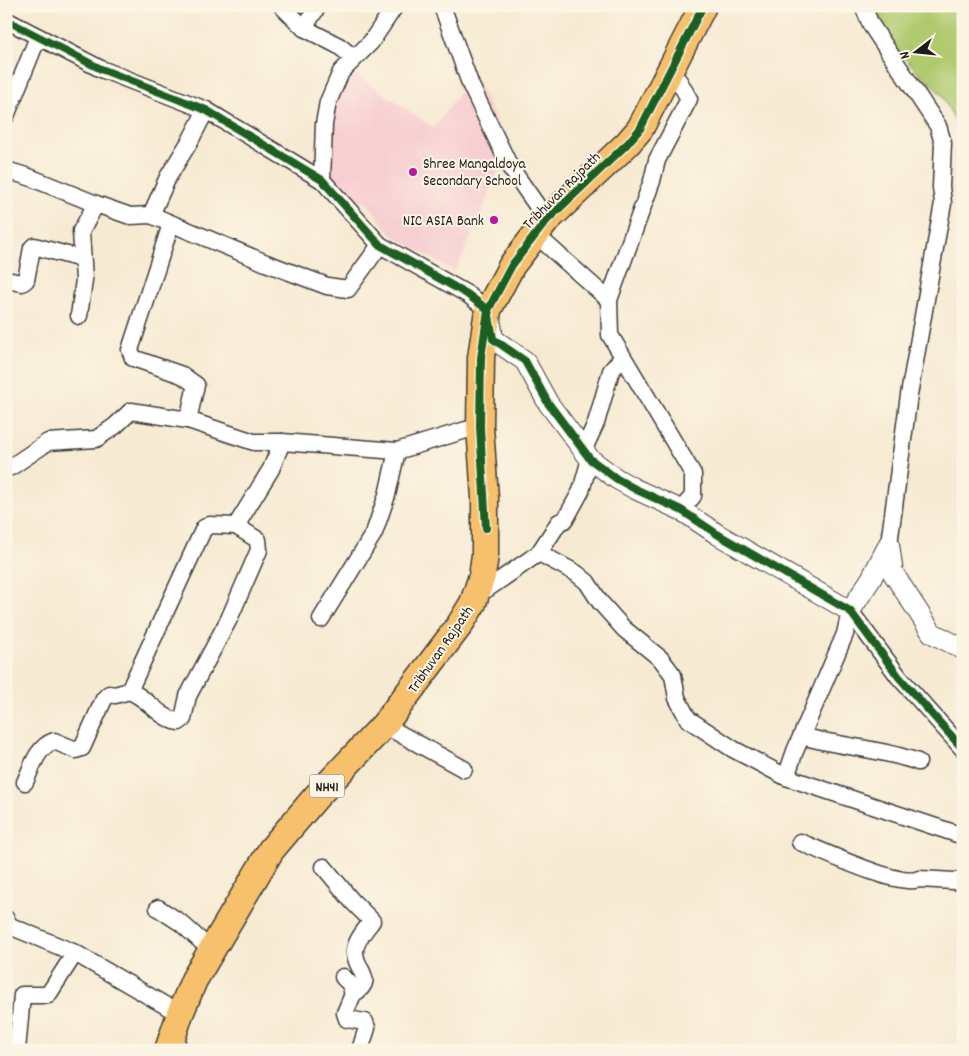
<svg xmlns="http://www.w3.org/2000/svg" width="969" height="1056" viewBox="0 0 969 1056" font-family="Dekko,sans-serif">
	<style>
		.built { fill: #f7cfd2 }
		.green { fill: #b1ca70; stroke: #667346 }
		.lines { fill: none; stroke-linecap: round; stroke-linejoin: round }
		.minor-casing { stroke: #3d3b37; stroke-width: 19 }
		.tertiary-casing { stroke: #3d3b37; stroke-width: 22 }
		.trunk-casing { stroke: #3d3b37; stroke-width: 29 }
		.minor { stroke: #fff; stroke-width: 16 }
		.tertiary { stroke: #fff; stroke-width: 20 }
		.trunk { stroke: #f7c06c; stroke-width: 26 }
		.cycleway-casing { stroke: #fcf5e5; stroke-width: 11 }
		.cycleway { stroke: #1b5e20; stroke-width: 8 }
		.poi-dot { fill: #b5179e; stroke: #fcf5e5; stroke-width: 2 }
		.labels { text-anchor: middle; stroke-width: 4; stroke-linejoin: round; paint-order: stroke }
		.shield { fill: #fcf5e5; stroke: #5f5d58; stroke-width: 1 }
		.shield-label { font-size: 14px; font-weight: bold; fill: #1c1c1c }
		.poi-label { font-size: 15px; fill: #1c1c1c; stroke: #fcf5e5; text-anchor: start }
		.street-label { font-size: 15px; fill: #1c1c1c; stroke: #fcf5e5 }
	</style>
	<rect width="100%" height="100%" fill="#fcf5e5"/>
	<filter id="ink" filterUnits="userSpaceOnUse"><feTurbulence type="fractalNoise" baseFrequency=".02" numOctaves="2"/><feDisplacementMap in="SourceGraphic" scale="10" xChannelSelector="R" yChannelSelector="G"/><feConvolveMatrix kernelMatrix="1 2 1 2 8 2 1 2 1" color-interpolation-filters="sRGB"/></filter>
	<filter id="wash" filterUnits="userSpaceOnUse"><feTurbulence type="fractalNoise" baseFrequency=".0096" numOctaves="4" result="noise"/><feDisplacementMap in="SourceGraphic" scale="20" xChannelSelector="R" yChannelSelector="G"/><feGaussianBlur stdDeviation="1.12" result="paint"/><feColorMatrix in="noise" values="0 0 0 0 0 0 0 0 0 0 0 0 0 0 0 0 0 1.4 0 .05"/><feComposite in="paint" operator="in"/></filter>
	<g filter="url(#wash)">
		<rect width="100%" height="100%" fill="#f7ead3"/>
		<path class="built" d="M 354,73 L 434,128 L 473,74 L 508,144 L 477,223 L 455,272 L 392,235 L 369,205 L 330,183 L 326,161 L 333,128 L 333,103 Z"/>
		<path class="green" d="M 863,6 L 963,6 L 963,126 L 955,122 L 942,95 L 872,27 Z"/>
	</g>
	<g filter="url(#ink)">
		<g class="lines">
			<g class="minor-casing">
				<g id="minor">
					<path d="M 282,6 L 304,28 L 339,46 L 354,58"/>
					<path d="M 442,6 L 471,86 L 510,167 L 547,220"/>
					<path d="M 863,6 L 871,25 L 938,126 L 943,143 L 941,187 L 943,203 L 909,395 L 889,544"/>
					<path d="M 6,20 L 101,69 L 206,110 L 322,180 L 380,245 L 467,294 L 488,310"/>
					<path d="M 304,28 L 318,6"/>
					<path d="M 669,72 L 679,81 L 689,99 L 657,160 L 652,181 L 609,300 L 610,335 L 693,474 L 693,496 L 681,510"/>
					<path d="M 6,116 L 38,37"/>
					<path d="M 6,170 L 29,177 L 96,204 L 130,216 L 151,215 L 266,263 L 327,286 L 348,289 L 380,245"/>
					<path d="M 322,180 L 324,124 L 328,102 L 341,72 L 371,42 L 395,6"/>
					<path d="M 151,215 L 168,177 L 190,141 L 206,110"/>
					<path d="M 171,224 L 130,350 L 133,358 L 182,375 L 196,385 L 188,420"/>
					<path d="M 535,234 L 609,300"/>
					<path d="M 6,280 L 22,283 L 26,280 L 32,248 L 34,246 L 82,259"/>
					<path d="M 79,316 L 84,280 L 81,231 L 96,204"/>
					<path d="M 583,451 L 596,423 L 611,371 L 622,358"/>
					<path d="M 6,467 L 11,467 L 48,442 L 96,439 L 115,426 L 131,411 L 188,420 L 254,442 L 282,442 L 397,451 L 466,430 L 480,427"/>
					<path d="M 539,553 L 576,573 L 587,582 L 600,602 L 624,629 L 661,659 L 673,675 L 677,698 L 688,719 L 733,749 L 786,777 L 963,836"/>
					<path d="M 477,593 L 487,589 L 539,553 L 559,522 L 565,520 L 581,491 L 590,459"/>
					<path d="M 850,611 L 899,677 L 963,749"/>
					<path d="M 321,619 L 374,533 L 387,495 L 397,451"/>
					<path d="M 129,691 C 147,697 160,719 179,722 L 183,719 L 188,696 L 229,619 L 259,550 L 258,540 L 236,526"/>
					<path d="M 384,725 L 464,769"/>
					<path d="M 802,736 C 840,747 880,748 918,762"/>
					<path d="M 786,777 L 795,751 L 845,634 L 850,611"/>
					<path d="M 25,782 C 32,767 37,747 54,741 L 76,750 L 82,748 L 104,699 L 109,694 L 115,695 L 129,691 L 204,528 L 210,525 L 236,526 L 271,469 L 282,442"/>
					<path d="M 800,842 C 822,851 900,888 919,879 L 954,881 L 963,882"/>
					<path d="M 324,867 L 352,901 L 372,921 C 366,929 354,942 355,953 C 356,971 377,980 353,994 L 345,1013 L 347,1019 L 365,1022 L 367,1028 L 360,1050"/>
					<path d="M 158,908 L 181,923 L 211,950"/>
					<path d="M 6,919 L 10,926 L 75,953 L 180,1014"/>
					<path d="M 343,977 L 350,984 L 353,994"/>
					<path d="M 17,1050 L 22,995 L 48,995 L 75,953"/>
				</g>
			</g>
			<g class="tertiary-casing">
				<g id="tertiary">
					<path d="M 490,317 L 493,339 L 525,361 L 548,403 L 590,459 L 617,479 L 635,489 L 681,510 L 717,534 L 850,611 L 871,579 L 889,544"/>
					<path d="M 889,544 L 893,573 L 932,633 L 963,649"/>
				</g>
			</g>
			<g class="trunk-casing">
				<path id="trunk" d="M 168,1050 L 180,1014 L 194,980 L 271,850 L 316,797 L 384,725 L 459,626 L 473,603 L 482,576 L 485,555 L 485,498 L 480,427 L 481,358 L 488,310 L 512,265 L 547,220 L 627,144 L 640,129 L 703,6"/>
			</g>
			<use href="#minor" class="minor"/>
			<use href="#tertiary" class="tertiary"/>
			<use href="#trunk" class="trunk"/>
			<g class="cycleway-casing">
				<g id="cycleway">
					<path d="M 6,20 L 101,69 L 206,110 L 322,180 L 380,245 L 467,294 L 488,310 L 493,339 L 525,361 L 548,403 L 590,459 L 617,479 L 635,489 L 681,510 L 717,534 L 850,611 L 899,677 L 963,749"/>
					<path d="M 486,528 L 480,427 L 481,358 L 488,310 L 512,265 L 547,220 L 627,144 L 640,129 L 703,6"/>
				</g>
			</g>
			<use href="#cycleway" class="cycleway"/>
		</g>
	</g>
	<g class="poi-dot">
		<circle cx="413" cy="172" r="5"/>
		<circle cx="494" cy="220" r="5"/>
	</g>
	<g class="labels">
		<rect class="shield" x="309.5" y="774.5" width="35" height="23" rx="4"/>
		<g class="shield-label">
			<text x="327" y="791">NH41</text>
		</g>
		<g class="poi-label">
			<text x="423" y="168">Shree Mangaldoya<tspan x="423" dy="17">Secondary School</tspan></text>
			<text x="484" y="225" text-anchor="end">NIC ASIA Bank</text>
		</g>
		<g class="street-label">
			<text transform="translate(561 190) rotate(-45)" y="5">Tribhuvan Rajpath</text>
			<text transform="translate(440 649) rotate(-55)" y="5">Tribhuvan Rajpath</text>
		</g>
	</g>
	<rect width="969" height="1056" fill="none" stroke="#fcf5e5" stroke-width="25"/>
	<g transform="translate(916 52) rotate(254)" stroke="#fcf5e5" stroke-width="4" paint-order="stroke">
	<path d="M0-4L9 19L0 12L-9 19Z" fill="#1c1c1c"/>
	<text y="-8" font-size="14" font-weight="bold" text-anchor="middle" fill="#1c1c1c">N</text>
	</g>
</svg>
